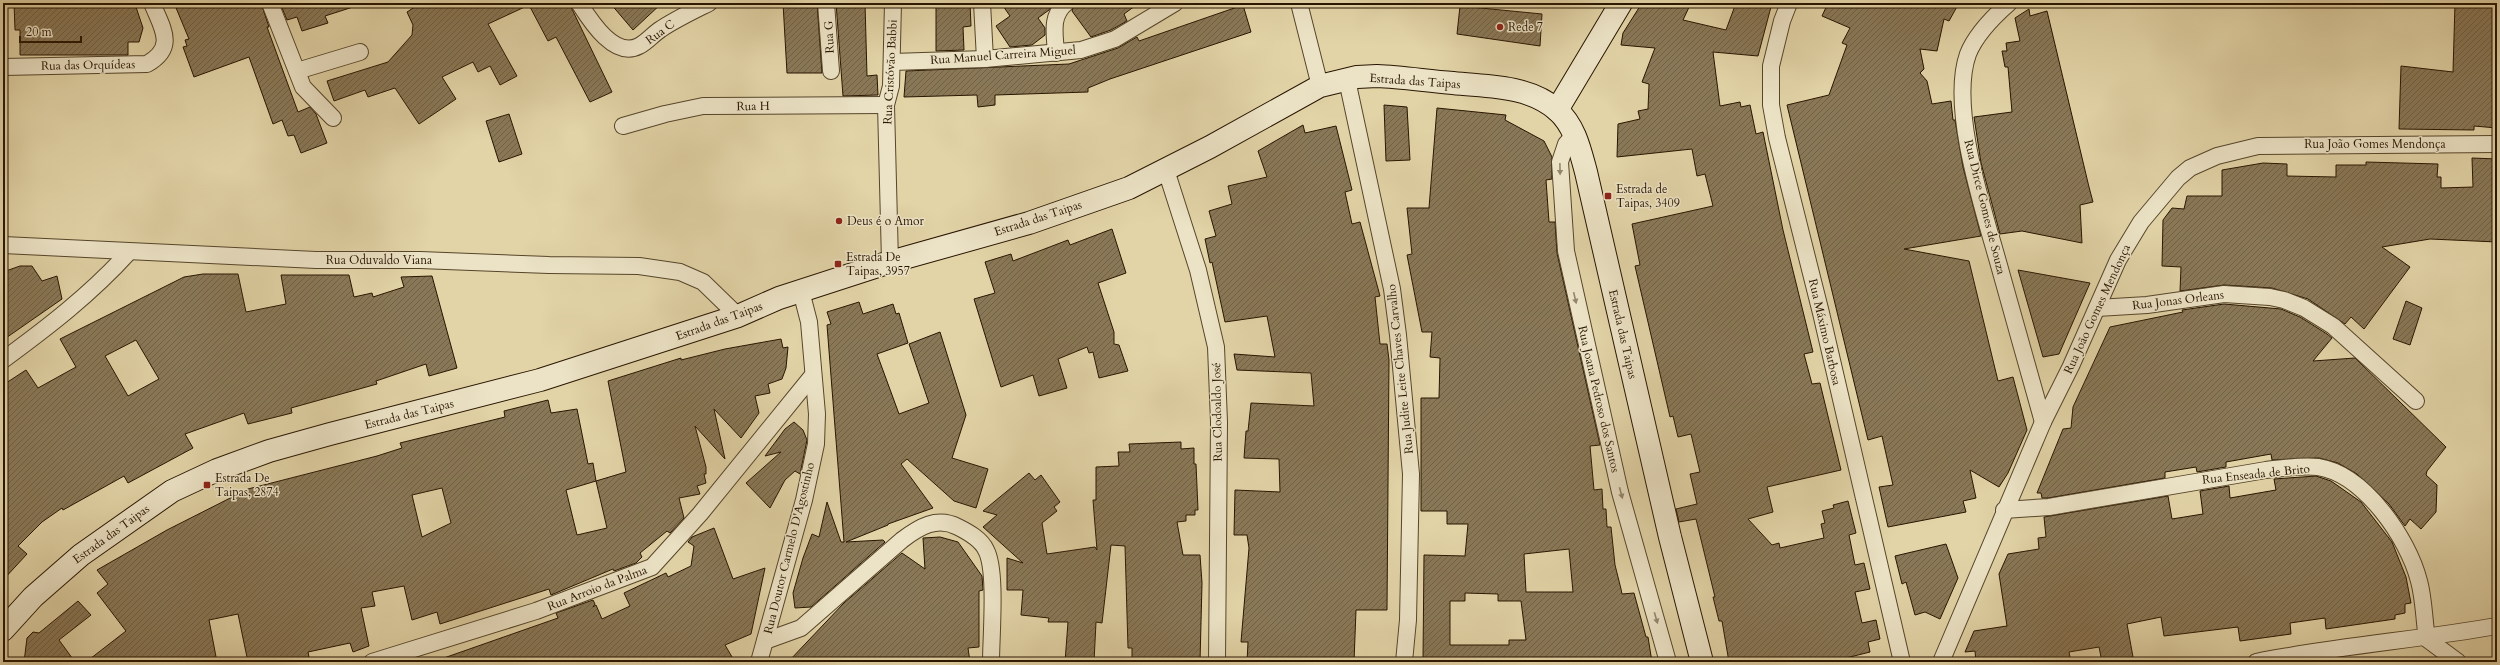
<svg xmlns="http://www.w3.org/2000/svg" width="2500" height="665" viewBox="0 0 2500 665" font-family="Cardo,serif">
	<style>
		.building { fill: url(#building-hatch); stroke: #281500; fill-rule: evenodd }
		.lines { fill: none; stroke-linecap: round; stroke-linejoin: round }
		.street-casing { stroke: #56452a; stroke-width: 18 }
		.secondary-casing { stroke: #281500; stroke-width: 24 }
		.street { stroke: #ece3c6; stroke-width: 16 }
		.secondary { stroke: #ece3c6; stroke-width: 22 }
		.oneway { fill: #94866d }
		.poi-dot { fill: #8f2418; stroke: #ece3c6; stroke-width: 1.5 }
		.labels { text-anchor: middle; stroke-width: 3; stroke-linejoin: round; paint-order: stroke }
		.poi-label { font-size: 12px; fill: #281500; stroke: #ece3c6; text-anchor: start }
		.street-label { font-size: 12px; fill: #281500; stroke: #ece3c6 }
	</style>
	<defs>
		<pattern id="building-hatch" width="6" height="6" patternUnits="userSpaceOnUse"><rect width="6" height="6" fill="#897857"/><path d="M-1 1l2-2M0 6l6-6M5 7l2-2" fill="none" stroke="#706146"/></pattern>
	</defs>
	<rect width="100%" height="100%" fill="#e2d4a7"/>
	<filter id="stains"><feTurbulence type="fractalNoise" baseFrequency=".005" numOctaves="4"/><feColorMatrix values="0 0 0 0 .2 0 0 0 0 .09 0 0 0 0 .02 0 0 0 .5 -.17"/></filter>
	<radialGradient id="worn" r=".72"><stop offset=".6" stop-color="#630" stop-opacity="0"/><stop offset="1" stop-color="#630" stop-opacity=".3"/></radialGradient>
	<g class="building">
		<path d="M 14,3 L 135,4 L 143,28 L 139,42 L 128,42 L 128,55 L 20,55 L 20,30 L 15,30 Z"/>
		<path d="M 174,3 L 261,3 L 269,27 L 267,27 L 298,112 L 310,107 L 316,114 L 327,143 L 301,153 L 294,135 L 288,136 L 282,120 L 273,124 L 249,57 L 194,77 L 183,47 L 187,46 L 185,40 L 189,39 Z"/>
		<path d="M 280,3 L 356,3 L 356,6 L 325,16 L 328,23 L 302,31 L 297,17 L 287,20 Z"/>
		<path d="M 421,3 L 569,3 L 612,92 L 590,102 L 556,37 L 548,41 L 529,5 L 488,24 L 517,76 L 500,85 L 490,66 L 478,72 L 473,62 L 442,77 L 456,99 L 419,124 L 395,88 L 368,97 L 365,90 L 334,101 L 327,81 L 388,62 L 412,35 L 413,25 L 407,12 Z"/>
		<path d="M 610,3 L 662,3 L 633,30 Z"/>
		<path d="M 783,3 L 817,3 L 822,73 L 787,73 Z"/>
		<path d="M 836,3 L 865,3 L 867,76 L 877,75 L 878,95 L 843,96 Z"/>
		<path d="M 936,3 L 970,3 L 971,26 L 963,27 L 964,50 L 936,51 Z"/>
		<path d="M 1001,3 L 1053,3 L 1049,10 L 1038,18 L 1045,28 L 1045,35 L 1032,45 L 1010,47 L 996,26 L 1010,16 Z"/>
		<path d="M 1075,3 L 1139,3 L 1124,14 L 1127,21 L 1111,30 L 1091,37 L 1072,11 Z"/>
		<path d="M 1642,3 L 1691,3 L 1683,20 L 1726,30 L 1736,3 L 1772,3 L 1758,56 L 1713,52 L 1720,106 L 1740,102 L 1741,107 L 1750,105 L 1756,134 L 1763,132 L 1783,230 L 1813,352 L 1804,354 L 1812,384 L 1820,383 L 1841,470 L 1767,487 L 1773,512 L 1748,519 L 1772,545 L 1779,543 L 1780,548 L 1824,538 L 1821,524 L 1825,523 L 1822,511 L 1834,508 L 1833,505 L 1848,501 L 1856,533 L 1849,535 L 1855,565 L 1864,563 L 1870,589 L 1855,592 L 1862,623 L 1876,620 L 1880,639 L 1868,642 L 1870,652 L 1830,662 L 1729,662 L 1722,621 L 1719,621 L 1713,597 L 1715,597 L 1696,519 L 1679,522 L 1676,509 L 1697,504 L 1690,474 L 1700,472 L 1691,434 L 1678,437 L 1673,416 L 1670,417 L 1635,266 L 1640,265 L 1632,224 L 1713,206 L 1705,174 L 1697,176 L 1692,149 L 1617,157 L 1618,124 L 1640,119 L 1638,111 L 1648,109 L 1649,84 L 1642,82 L 1655,48 L 1621,45 L 1623,33 Z"/>
		<path d="M 1828,3 L 1959,3 L 1949,21 L 1944,19 L 1937,51 L 1920,49 L 1924,69 L 1920,73 L 1927,81 L 1932,104 L 1951,101 L 1953,120 L 1955,120 L 1963,167 L 1981,236 L 1904,249 L 1969,261 L 1998,381 L 2013,377 L 2027,430 L 2008,473 L 1999,487 L 1970,470 L 1976,498 L 1963,501 L 1966,512 L 1888,527 L 1879,487 L 1893,485 L 1882,436 L 1868,440 L 1787,105 L 1829,95 L 1847,45 L 1842,43 L 1850,28 L 1822,16 Z"/>
		<path d="M 2455,3 L 2497,3 L 2497,128 L 2474,126 L 2474,130 L 2399,129 L 2401,66 L 2453,72 Z"/>
		<path d="M 1243,5 L 1251,32 L 1110,79 L 1088,88 L 1088,92 L 995,95 L 995,105 L 978,107 L 977,95 L 904,97 L 906,71 L 1069,64 L 1118,48 L 1137,37 L 1139,41 Z"/>
		<path d="M 1460,6 L 1542,14 L 1540,46 L 1457,34 Z"/>
		<path d="M 2029,9 L 2030,16 L 2047,11 L 2089,187 L 2093,202 L 2080,205 L 2082,243 L 2022,231 L 2000,234 L 1981,163 L 1974,117 L 2012,112 L 2008,67 L 2005,67 L 2002,51 L 2007,51 L 2006,43 L 2020,41 L 2015,18 Z"/>
		<path d="M 1384,105 L 1407,107 L 1410,160 L 1386,161 Z"/>
		<path d="M 1437,108 L 1506,115 L 1505,120 L 1544,141 L 1552,157 L 1552,179 L 1546,180 L 1549,222 L 1555,222 L 1557,253 L 1600,445 L 1590,446 L 1594,490 L 1602,489 L 1603,509 L 1606,509 L 1607,527 L 1611,527 L 1615,565 L 1621,589 L 1622,594 L 1634,593 L 1646,637 L 1648,637 L 1652,662 L 1436,662 L 1436,660 L 1423,660 L 1424,555 L 1465,556 L 1468,524 L 1447,524 L 1447,511 L 1421,511 L 1421,398 L 1439,398 L 1440,358 L 1430,357 L 1432,332 L 1422,332 L 1407,255 L 1412,254 L 1407,208 L 1429,208 ZM 1569,549 L 1573,592 L 1526,592 L 1524,554 ZM 1465,593 L 1498,594 L 1498,601 L 1521,601 L 1526,640 L 1509,640 L 1509,645 L 1450,645 L 1450,601 L 1465,601 Z"/>
		<path d="M 509,114 L 522,154 L 499,162 L 486,121 Z"/>
		<path d="M 1303,125 L 1305,133 L 1336,126 L 1352,190 L 1345,192 L 1352,224 L 1360,222 L 1380,296 L 1375,297 L 1380,344 L 1387,344 L 1389,360 L 1387,610 L 1356,610 L 1354,662 L 1247,662 L 1248,642 L 1241,642 L 1249,548 L 1247,535 L 1234,535 L 1235,490 L 1280,492 L 1279,459 L 1244,458 L 1246,431 L 1248,431 L 1251,403 L 1314,406 L 1311,373 L 1237,370 L 1234,354 L 1275,357 L 1267,316 L 1225,322 L 1212,262 L 1210,263 L 1205,239 L 1216,236 L 1209,211 L 1232,204 L 1228,186 L 1267,177 L 1258,151 Z"/>
		<path d="M 2472,158 L 2497,159 L 2497,242 L 2430,239 L 2382,247 L 2410,267 L 2364,329 L 2351,317 L 2345,324 L 2308,299 L 2272,288 L 2224,285 L 2180,291 L 2181,267 L 2162,266 L 2163,220 L 2172,208 L 2184,209 L 2187,196 L 2222,196 L 2222,170 L 2263,163 L 2287,164 L 2287,176 L 2336,177 L 2336,165 L 2366,165 L 2366,162 L 2438,164 L 2437,177 L 2441,177 L 2441,188 L 2473,187 Z"/>
		<path d="M 1112,229 L 1126,273 L 1098,283 L 1114,332 L 1114,344 L 1119,345 L 1128,371 L 1099,378 L 1093,352 L 1089,353 L 1087,347 L 1058,359 L 1067,388 L 1039,396 L 1033,375 L 1001,387 L 974,299 L 995,293 L 985,262 L 1011,254 L 1013,261 L 1068,240 L 1070,245 Z"/>
		<path d="M 20,266 L 32,266 L 42,281 L 57,276 L 62,299 L 3,340 L 3,272 Z"/>
		<path d="M 2018,270 L 2090,283 L 2059,354 L 2043,357 Z"/>
		<path d="M 203,274 L 238,274 L 246,312 L 286,304 L 281,275 L 349,275 L 354,297 L 372,293 L 373,297 L 404,287 L 401,277 L 432,276 L 457,368 L 429,376 L 426,364 L 376,381 L 377,384 L 291,408 L 292,413 L 248,424 L 244,413 L 185,434 L 193,448 L 128,483 L 124,476 L 63,510 L 62,508 L 42,522 L 18,546 L 27,554 L 3,580 L 3,385 L 26,370 L 38,388 L 76,367 L 60,339 L 184,277 ZM 136,340 L 159,379 L 128,396 L 105,356 Z"/>
		<path d="M 2406,301 L 2422,308 L 2410,345 L 2393,339 Z"/>
		<path d="M 859,302 L 863,314 L 893,304 L 896,314 L 899,313 L 908,343 L 877,354 L 899,414 L 929,403 L 909,344 L 940,332 L 966,415 L 952,458 L 988,469 L 976,508 L 954,501 L 907,459 L 901,464 L 933,508 L 888,524 L 888,525 L 846,542 L 883,540 L 885,542 L 811,607 L 795,608 L 793,593 L 803,558 L 812,534 L 819,537 L 827,502 L 841,542 L 844,542 L 827,325 L 831,324 L 827,312 Z"/>
		<path d="M 2224,304 L 2281,309 L 2300,317 L 2327,334 L 2332,338 L 2313,361 L 2355,358 L 2446,447 L 2427,471 L 2426,475 L 2437,485 L 2436,512 L 2421,529 L 2410,519 L 2405,526 L 2389,504 L 2357,474 L 2338,463 L 2319,458 L 2272,460 L 2271,454 L 2226,462 L 2226,467 L 2197,472 L 2196,467 L 2165,472 L 2165,478 L 2048,498 L 2042,498 L 2041,493 L 2037,493 L 2063,429 L 2071,428 L 2073,407 L 2110,327 L 2183,312 L 2182,310 Z"/>
		<path d="M 781,339 L 783,348 L 788,347 L 786,368 L 782,379 L 768,384 L 770,393 L 755,396 L 759,413 L 741,438 L 714,409 L 725,459 L 695,426 L 706,467 L 706,474 L 704,474 L 706,483 L 697,486 L 700,494 L 679,498 L 684,518 L 670,533 L 667,531 L 640,553 L 642,557 L 636,563 L 614,571 L 613,569 L 551,595 L 549,589 L 440,624 L 437,612 L 412,620 L 404,586 L 372,592 L 375,606 L 361,608 L 369,646 L 353,652 L 350,643 L 308,652 L 310,662 L 248,662 L 238,614 L 209,620 L 217,662 L 86,662 L 126,631 L 97,593 L 108,584 L 97,570 L 167,530 L 248,489 L 377,456 L 402,448 L 400,443 L 505,417 L 504,411 L 548,400 L 551,413 L 577,409 L 588,464 L 593,463 L 596,481 L 626,472 L 608,381 L 681,358 L 681,360 L 725,349 ZM 596,481 L 607,528 L 577,535 L 566,490 ZM 442,488 L 451,523 L 422,537 L 412,495 Z"/>
		<path d="M 794,422 L 803,430 L 807,440 L 800,474 L 795,471 L 785,480 L 770,508 L 746,483 L 781,452 L 765,456 L 785,429 Z"/>
		<path d="M 1181,442 L 1181,449 L 1194,448 L 1194,464 L 1196,464 L 1198,510 L 1195,510 L 1195,515 L 1186,515 L 1186,521 L 1177,522 L 1183,555 L 1200,555 L 1202,583 L 1200,662 L 1132,662 L 1132,648 L 1128,648 L 1125,546 L 1111,545 L 1102,623 L 1096,622 L 1094,662 L 1065,662 L 1068,622 L 1048,622 L 1049,618 L 1021,615 L 1023,590 L 1007,590 L 1007,558 L 1023,563 L 983,527 L 997,515 L 983,511 L 1029,473 L 1035,480 L 1041,475 L 1060,502 L 1054,507 L 1057,511 L 1042,523 L 1047,554 L 1095,547 L 1097,550 L 1093,500 L 1096,500 L 1096,467 L 1119,466 L 1118,452 L 1130,452 L 1129,444 Z"/>
		<path d="M 2316,476 L 2331,481 L 2361,502 L 2392,542 L 2406,577 L 2411,603 L 2405,604 L 2405,613 L 2395,615 L 2395,619 L 2326,629 L 2325,618 L 2290,623 L 2291,634 L 2240,641 L 2238,627 L 2164,636 L 2161,617 L 2127,624 L 2133,657 L 2105,662 L 2102,662 L 2099,647 L 2069,652 L 2071,662 L 1976,662 L 1975,651 L 1965,652 L 1974,631 L 2007,626 L 1999,574 L 2008,554 L 2039,549 L 2038,538 L 2046,537 L 2044,517 L 2168,496 L 2172,519 L 2203,514 L 2200,491 L 2229,486 L 2230,498 L 2276,490 L 2274,479 Z"/>
		<path d="M 714,528 L 733,579 L 765,568 L 751,634 L 725,645 L 735,662 L 442,662 L 441,659 L 558,618 L 556,613 L 593,600 L 595,604 L 593,607 L 596,605 L 602,619 L 630,606 L 624,593 L 666,573 L 668,577 L 691,566 L 694,546 L 688,542 L 692,537 Z"/>
		<path d="M 940,537 L 958,542 L 982,576 L 983,590 L 979,591 L 979,647 L 968,648 L 970,662 L 788,662 L 844,603 L 902,553 L 925,569 L 923,538 Z"/>
		<path d="M 1946,544 L 1958,578 L 1940,619 L 1925,612 L 1915,615 L 1906,582 L 1902,584 L 1895,556 Z"/>
		<path d="M 78,601 L 91,615 L 59,640 L 75,662 L 24,662 L 27,638 L 33,632 L 39,633 Z"/>
	</g>
	<g class="lines">
		<g class="street-casing">
			<g id="street">
				<path d="M 270,3 L 303,87 L 333,118"/>
				<path d="M 579,3 C 590,20 614,59 639,46 C 647,42 653,34 661,29 C 676,19 693,11 709,3"/>
				<path d="M 826,3 L 831,71"/>
				<path d="M 982,3 L 985,59"/>
				<path d="M 1299,3 L 1320,86"/>
				<path d="M 1789,3 L 1782,21 L 1771,66 L 1771,105 L 1777,138 L 1821,313 L 1902,662"/>
				<path d="M 2009,3 C 1993,17 1976,34 1968,54 C 1948,110 1987,220 2002,276 C 2016,325 2029,373 2043,422"/>
				<path d="M 1056,53 C 1055,35 1050,16 1066,3"/>
				<path d="M 892,62 L 985,59 L 1081,50 L 1115,39 L 1175,3"/>
				<path d="M 3,67 L 147,64 C 177,47 162,28 152,3"/>
				<path d="M 297,71 L 360,52"/>
				<path d="M 1347,80 L 1392,289 L 1398,335 L 1411,474 L 1408,620 L 1404,662"/>
				<path d="M 623,126 L 665,114 L 703,106 L 886,105"/>
				<path d="M 1574,135 L 1566,144 L 1560,162 L 1566,251 L 1620,492 L 1668,662"/>
				<path d="M 1166,170 L 1198,270 L 1216,347 L 1219,422 L 1217,662"/>
				<path d="M 3,245 L 316,260 L 420,260 L 549,265 L 639,266 L 680,272 L 703,282 L 738,316"/>
				<path d="M 890,262 L 886,105 L 891,86 L 893,3"/>
				<path d="M 2097,308 L 2147,305 L 2224,294 L 2270,297 L 2284,300 L 2304,308 L 2333,326 L 2416,401"/>
				<path d="M 3,360 C 48,327 91,294 129,252"/>
				<path d="M 2004,510 L 2049,507 L 2266,470 C 2283,468 2301,465 2318,467 C 2364,474 2408,538 2419,581 C 2424,599 2424,620 2427,639 L 2458,662"/>
				<path d="M 765,641 L 801,628 L 902,540 C 919,527 937,516 958,527 C 968,532 981,539 986,550 C 997,570 991,636 991,662"/>
				<path d="M 372,662 L 536,611 L 652,567 L 700,514 L 813,375"/>
				<path d="M 759,662 L 804,500 L 816,444 L 817,414 L 809,322 L 801,291"/>
				<path d="M 1941,662 L 2043,422 L 2071,366 L 2118,260 L 2141,222 L 2178,178 L 2190,168 L 2217,156 L 2258,146 L 2497,144"/>
				<path d="M 2256,662 C 2336,646 2417,640 2497,626"/>
			</g>
		</g>
		<g class="secondary-casing">
			<g id="secondary">
				<path d="M 1557,110 L 1621,3"/>
				<path d="M 3,630 L 33,597 L 81,555 L 172,491 L 217,470 L 269,451 L 330,434 L 540,380 L 738,316 L 779,298 L 890,262 L 1029,223 L 1129,188 L 1210,147 L 1320,86 L 1357,77 L 1377,76 C 1402,77 1427,81 1453,83 C 1488,87 1528,85 1557,110 C 1575,126 1580,150 1586,172 L 1670,537 L 1702,662"/>
			</g>
		</g>
		<use href="#street" class="street"/>
		<use href="#secondary" class="secondary"/>
	</g>
	<defs><path id="oneway-solid" d="M-6-.8H1V-3.2L6.5 0L1 3.2V.8H-6Z"/></defs>
	<g class="oneway">
		<use href="#oneway-solid" transform="translate(1560 169) rotate(89)"/>
		<use href="#oneway-solid" transform="translate(1575 298) rotate(77)"/>
		<use href="#oneway-solid" transform="translate(1621 493) rotate(75)"/>
		<use href="#oneway-solid" transform="translate(1656 618) rotate(74)"/>
	</g>
	<g class="poi-dot">
		<circle cx="1500" cy="27" r="4"/>
		<rect x="1604" y="192" width="8" height="8" rx="2"/>
		<circle cx="839" cy="221" r="4"/>
		<rect x="834" y="260" width="8" height="8" rx="2"/>
		<rect x="203" y="481" width="8" height="8" rx="2"/>
	</g>
	<g class="labels">
		<g class="poi-label">
			<text x="1508" y="31">Rede 7</text>
			<text x="1616" y="193">Estrada de<tspan x="1616" dy="14">Taipas, 3409</tspan></text>
			<text x="847" y="225">Deus é o Amor</text>
			<text x="846" y="261">Estrada De<tspan x="846" dy="14">Taipas, 3957</tspan></text>
			<text x="215" y="482">Estrada De<tspan x="215" dy="14">Taipas, 2874</tspan></text>
		</g>
		<g class="street-label">
			<text transform="translate(660 32) rotate(-36)" y="4">Rua C</text>
			<text transform="translate(829 37) rotate(-93)" y="4">Rua G</text>
			<text transform="translate(1003 55) rotate(-4)" y="4">Rua Manuel Carreira Miguel</text>
			<text transform="translate(88 65) rotate(-1)" y="4">Rua das Orquídeas</text>
			<text transform="translate(890 72) rotate(-87)" y="4">Rua Cristóvão Babbi</text>
			<text transform="translate(1415 81) rotate(4)" y="4">Estrada das Taipas</text>
			<text transform="translate(753 106) rotate(-1)" y="4">Rua H</text>
			<text x="2375" y="148">Rua João Gomes Mendonça</text>
			<text transform="translate(1985 207) rotate(76)" y="4">Rua Dirce Gomes de Souza</text>
			<text transform="translate(1038 218) rotate(-18)" y="4">Estrada das Taipas</text>
			<text x="379" y="264">Rua Oduvaldo Viana</text>
			<text transform="translate(2178 300) rotate(-7)" y="4">Rua Jonas Orleans</text>
			<text transform="translate(2097 309) rotate(-65)" y="4">Rua João Gomes Mendonça</text>
			<text transform="translate(719 321) rotate(-20)" y="4">Estrada das Taipas</text>
			<text transform="translate(1825 332) rotate(77)" y="4">Rua Máximo Barbosa</text>
			<text transform="translate(1623 334) rotate(77)" y="4">Estrada das Taipas</text>
			<text transform="translate(1400 369) rotate(-96)" y="4">Rua Judite Leite Chaves Carvalho</text>
			<text transform="translate(1599 399) rotate(77)" y="4">Rua Joana Pedroso dos Santos</text>
			<text transform="translate(1217 412) rotate(-91)" y="4">Rua Clodoaldo José</text>
			<text transform="translate(409 414) rotate(-14)" y="4">Estrada das Taipas</text>
			<text transform="translate(2256 474) rotate(-6)" y="4">Rua Enseada de Brito</text>
			<text transform="translate(111 534) rotate(-36)" y="4">Estrada das Taipas</text>
			<text transform="translate(789 548) rotate(-76)" y="4">Rua Doutor Carmelo D'Agostinho</text>
			<text transform="translate(597 588) rotate(-21)" y="4">Rua Arroio da Palma</text>
		</g>
	</g>
	<rect width="2500" height="665" fill="none" stroke="#e2d4a7" stroke-width="16"/>
	<rect x="4" y="4" width="2492" height="657" fill="none" stroke="#281500" stroke-width="2"/>
	<rect x="8" y="8" width="2484" height="649" fill="none" stroke="#281500"/>
	<path d="M20 36v6h61v-6" fill="none" stroke="#281500" stroke-width="2"/>
	<text x="26" y="36" font-size="12" fill="#281500" stroke="#ece3c6" stroke-width="3" paint-order="stroke">20 m</text>
	<rect width="100%" height="100%" filter="url(#stains)"/>
	<rect width="100%" height="100%" fill="url(#worn)"/>
</svg>
